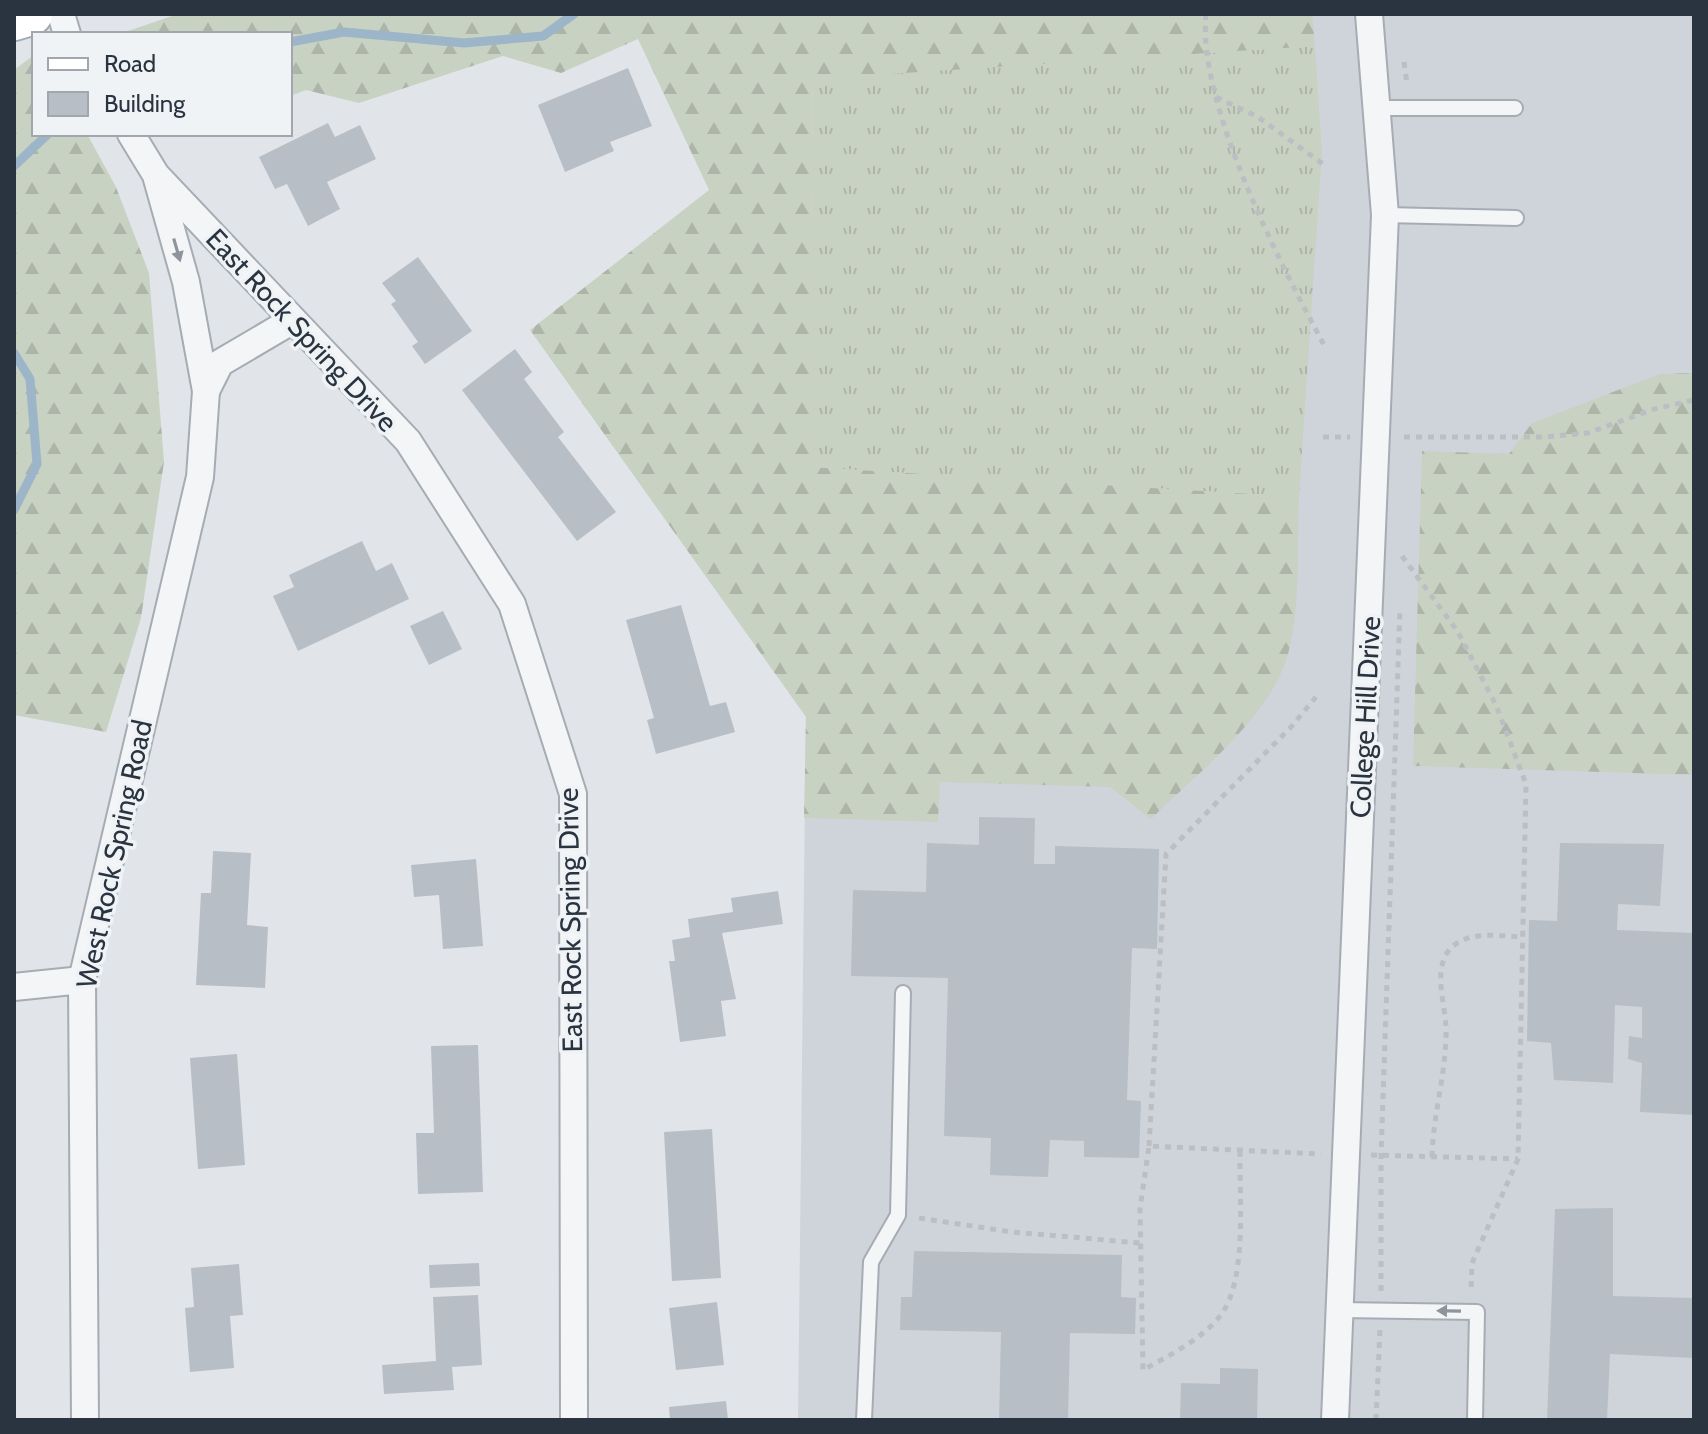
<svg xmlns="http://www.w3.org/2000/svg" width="1708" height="1434" viewBox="0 0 1708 1434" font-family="Cabin,sans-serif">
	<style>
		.built { fill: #cfd4db }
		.grass { fill: url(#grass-tufts) }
		.forest { fill: url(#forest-firs) }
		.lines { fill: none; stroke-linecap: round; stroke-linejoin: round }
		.stream { stroke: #9db5c8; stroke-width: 9 }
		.building { fill: #b8bec5 }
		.service-casing { stroke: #a6acb3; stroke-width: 18 }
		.minor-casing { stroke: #a6acb3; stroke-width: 30 }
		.primary-casing { stroke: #a0aab4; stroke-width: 46 }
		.path { stroke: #bbbfc4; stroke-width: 5; stroke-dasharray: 6 6; stroke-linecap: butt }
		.service { stroke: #f3f5f7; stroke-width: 14 }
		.minor { stroke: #f3f5f7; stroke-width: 26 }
		.primary { stroke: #fff; stroke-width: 42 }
		.oneway { fill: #8e949c }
		.labels { text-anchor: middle; stroke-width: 7; stroke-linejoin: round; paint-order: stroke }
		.street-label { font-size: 28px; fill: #2a3440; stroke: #f0f3f6 }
	</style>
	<defs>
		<pattern id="grass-tufts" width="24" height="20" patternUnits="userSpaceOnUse" patternTransform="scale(2)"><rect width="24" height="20" fill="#c8d2c2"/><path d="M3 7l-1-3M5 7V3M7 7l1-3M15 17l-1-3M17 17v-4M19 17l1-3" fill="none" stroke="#acb5a8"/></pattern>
		<pattern id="forest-firs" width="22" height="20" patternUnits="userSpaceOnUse" patternTransform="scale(2)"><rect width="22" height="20" fill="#c8d2c2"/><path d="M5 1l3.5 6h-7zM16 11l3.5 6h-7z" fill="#acb5a8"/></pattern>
	</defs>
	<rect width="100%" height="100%" fill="#e1e5e9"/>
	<path class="built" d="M 664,14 L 1694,14 L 1694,1420 L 798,1420 L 813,79 Z"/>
	<path class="grass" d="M 1315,46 L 1322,152 L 1299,497 L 808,467 L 813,78 Z"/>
	<g class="forest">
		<path d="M 178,14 L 1312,14 L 1315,46 L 813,79 L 809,467 L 1299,497 C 1297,547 1301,601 1289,650 C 1274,715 1197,773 1151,819 L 1110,787 L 940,782 L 938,822 L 804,818 L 806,717 L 530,330 L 709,190 L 638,39 L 561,73 L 503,56 L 359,103 L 306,90 L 290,96 L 290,34 L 119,34 Z"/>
		<path d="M 34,55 L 34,134 L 87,134 L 116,187 L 149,273 L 164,462 L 141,618 L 106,732 L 14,715 L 14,70 Z"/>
		<path d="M 1694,373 L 1694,775 L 1413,766 L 1422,451 L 1509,454 L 1532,423 L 1660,374 Z"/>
	</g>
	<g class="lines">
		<g class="stream">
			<path d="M 290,42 L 344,32 L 464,43 L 543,36 L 574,14"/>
			<path d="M 14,166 L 48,134"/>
			<path d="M 14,353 L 30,379 L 37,464 L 14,510"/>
		</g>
	</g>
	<g class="building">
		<path d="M 628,68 L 652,126 L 610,142 L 614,151 L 565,172 L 538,105 Z"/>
		<path d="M 328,123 L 335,137 L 360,125 L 376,159 L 327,182 L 340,209 L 308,226 L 287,184 L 275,189 L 259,157 Z"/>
		<path d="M 418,257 L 472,331 L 425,364 L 412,346 L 418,342 L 391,304 L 396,301 L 382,283 Z"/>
		<path d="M 515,349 L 532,372 L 524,379 L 564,432 L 558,437 L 616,512 L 577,541 L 462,390 Z"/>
		<path d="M 362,541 L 376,571 L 392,563 L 409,599 L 298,651 L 273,596 L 294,587 L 289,575 Z"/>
		<path d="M 681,605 L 710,706 L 726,702 L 735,732 L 656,754 L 647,720 L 654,718 L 626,620 Z"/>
		<path d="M 443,611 L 462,649 L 429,665 L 410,626 Z"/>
		<path d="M 979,817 L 1035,818 L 1034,864 L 1055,864 L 1055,846 L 1159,849 L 1157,949 L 1132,948 L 1127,1100 L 1141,1101 L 1139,1158 L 1084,1157 L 1084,1141 L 1050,1140 L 1048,1177 L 990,1175 L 991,1138 L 944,1136 L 948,978 L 851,976 L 853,890 L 926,892 L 927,843 L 979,845 Z"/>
		<path d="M 1560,843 L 1664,844 L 1660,906 L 1618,904 L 1617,930 L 1694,933 L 1694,1115 L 1640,1112 L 1642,1063 L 1628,1059 L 1629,1036 L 1642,1038 L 1642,1007 L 1615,1005 L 1613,1083 L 1554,1080 L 1551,1043 L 1527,1041 L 1529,920 L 1557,921 Z"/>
		<path d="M 213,851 L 251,853 L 247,925 L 268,927 L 265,988 L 196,985 L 201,893 L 211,893 Z"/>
		<path d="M 476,859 L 483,946 L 443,949 L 439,895 L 414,897 L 411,865 Z"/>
		<path d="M 778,891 L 783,924 L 722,933 L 736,999 L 721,1001 L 726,1036 L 680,1042 L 669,961 L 675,961 L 672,940 L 690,937 L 688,919 L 733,912 L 731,898 Z"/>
		<path d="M 478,1045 L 483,1192 L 418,1194 L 416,1133 L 434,1133 L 431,1046 Z"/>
		<path d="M 237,1054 L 245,1165 L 198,1169 L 190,1058 Z"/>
		<path d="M 712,1129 L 721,1278 L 672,1281 L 664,1132 Z"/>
		<path d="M 1613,1208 L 1613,1296 L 1694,1298 L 1694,1358 L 1610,1354 L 1607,1420 L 1547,1420 L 1555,1209 Z"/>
		<path d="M 914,1251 L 1122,1255 L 1121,1297 L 1136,1298 L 1135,1334 L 1070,1333 L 1068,1420 L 999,1420 L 1001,1332 L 900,1330 L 901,1297 L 912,1297 Z"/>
		<path d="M 479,1263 L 480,1286 L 430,1288 L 429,1265 Z"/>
		<path d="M 239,1264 L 243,1315 L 230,1316 L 234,1368 L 190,1372 L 185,1308 L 194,1307 L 191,1268 Z"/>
		<path d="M 478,1295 L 482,1365 L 452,1367 L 454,1390 L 384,1394 L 382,1365 L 436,1361 L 433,1297 Z"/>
		<path d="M 717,1302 L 724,1365 L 676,1370 L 669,1308 Z"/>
		<path d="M 1220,1368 L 1258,1369 L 1257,1420 L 1180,1420 L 1181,1383 L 1220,1384 Z"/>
		<path d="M 726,1401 L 728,1420 L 670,1420 L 669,1407 Z"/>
	</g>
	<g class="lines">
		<g class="service-casing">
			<g id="service">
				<path d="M 1379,108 L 1515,108"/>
				<path d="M 1385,215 L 1516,218"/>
				<path d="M 1339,1310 L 1477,1312 L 1475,1420"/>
				<path d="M 864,1420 L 871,1262 L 898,1215 L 903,993"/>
			</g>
		</g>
		<g class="minor-casing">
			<g id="minor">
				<path d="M 61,14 L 67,34"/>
				<path d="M 131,134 L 156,175 L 408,441 L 512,604 L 573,794 L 574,1420"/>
				<path d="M 157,179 L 186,282 L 206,391"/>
				<path d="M 14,987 L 82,980"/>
				<path d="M 85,1420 L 82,980 L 200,477 L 206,391 L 220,363 L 293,320"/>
				<path d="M 1335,1420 L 1385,215 L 1369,14"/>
			</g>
		</g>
		<g class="primary-casing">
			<path id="primary" d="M 14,19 L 31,14"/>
		</g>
		<g class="path">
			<path d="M 1206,14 C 1197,104 1281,265 1324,345"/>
			<path d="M 1404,62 L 1407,83"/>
			<path d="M 1216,97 L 1258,117 L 1327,167"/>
			<path d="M 1323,437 L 1350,437"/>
			<path d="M 1404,437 L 1544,437 L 1588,433 L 1654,409 L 1694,400"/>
			<path d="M 1402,556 L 1458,632 L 1496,705 L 1526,784 L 1518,1159 L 1472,1263 L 1471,1291"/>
			<path d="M 1149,1146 L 1166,854 L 1291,727 L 1316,697"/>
			<path d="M 1240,1151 C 1239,1196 1248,1281 1220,1316 C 1201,1340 1168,1356 1143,1370 L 1140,1209 L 1149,1146 L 1321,1154"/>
			<path d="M 1371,1155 L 1518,1159"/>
			<path d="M 1432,1157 C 1433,1113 1447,1071 1446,1027 C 1445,1004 1434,974 1447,953 C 1463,929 1499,936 1523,937"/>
			<path d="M 919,1218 L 1012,1232 L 1140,1243"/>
			<path d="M 1381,1291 L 1381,1155 L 1400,609"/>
			<path d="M 1376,1420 L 1380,1329"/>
		</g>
		<use href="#service" class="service"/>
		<use href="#minor" class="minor"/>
		<use href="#primary" class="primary"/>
	</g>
	<defs><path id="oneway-solid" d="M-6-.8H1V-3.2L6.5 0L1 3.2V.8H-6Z" transform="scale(2)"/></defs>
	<g class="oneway">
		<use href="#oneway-solid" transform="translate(177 250) rotate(74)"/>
		<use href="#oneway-solid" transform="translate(1449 1311) rotate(-179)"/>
	</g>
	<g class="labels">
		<g class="street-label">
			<text transform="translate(302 330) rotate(47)" y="10">East Rock Spring Drive</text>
			<text transform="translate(1365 717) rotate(-87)" y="10">College Hill Drive</text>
			<text transform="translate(114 854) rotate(-78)" y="10">West Rock Spring Road</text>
			<text transform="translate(570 920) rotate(-91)" y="10">East Rock Spring Drive</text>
		</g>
	</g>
	<rect width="1708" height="1434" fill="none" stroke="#2a3440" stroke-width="32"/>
	<rect x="32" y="32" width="260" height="104" fill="#f0f3f6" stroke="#a1a7ad" stroke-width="2"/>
	<rect x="48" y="58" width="40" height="12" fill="#ffffff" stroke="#a1a7ad" stroke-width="2"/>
	<text x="104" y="72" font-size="24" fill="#2a3440">Road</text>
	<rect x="48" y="92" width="40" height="24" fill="#b8bec5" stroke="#a1a7ad" stroke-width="2"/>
	<text x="104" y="112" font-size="24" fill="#2a3440">Building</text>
</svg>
